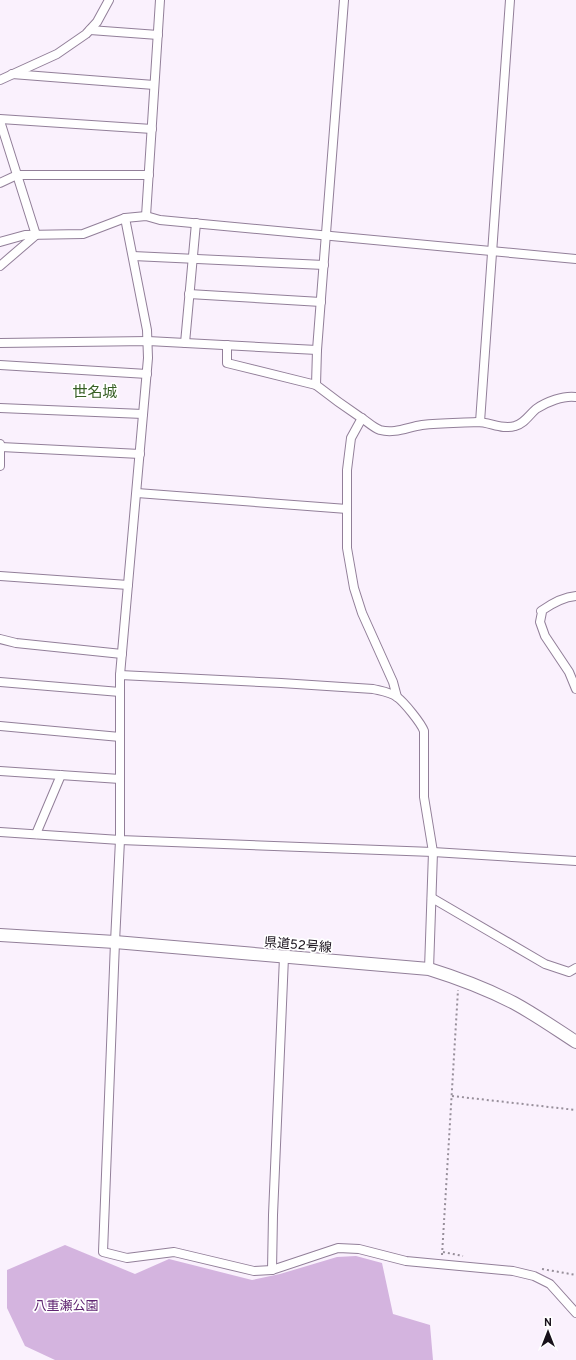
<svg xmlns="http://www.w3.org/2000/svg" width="576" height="1360" viewBox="0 0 576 1360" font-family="Overpass,'Noto Sans JP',sans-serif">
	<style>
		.green { fill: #d4b4df }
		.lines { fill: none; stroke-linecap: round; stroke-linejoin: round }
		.street-casing { stroke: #927f99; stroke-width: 10 }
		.secondary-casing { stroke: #927f99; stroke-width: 14 }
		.path { stroke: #978f9a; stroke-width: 2; stroke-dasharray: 2 3; stroke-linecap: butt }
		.street { stroke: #fff; stroke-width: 8 }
		.secondary { stroke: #fff; stroke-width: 12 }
		.labels { text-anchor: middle; stroke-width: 3.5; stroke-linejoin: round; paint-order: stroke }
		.street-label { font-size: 13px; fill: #18111b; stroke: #fff }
		.park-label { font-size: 13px; fill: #5f2471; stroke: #fff }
		.quarter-label { font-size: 15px; fill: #365f24; stroke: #fff }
	</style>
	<rect width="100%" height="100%" fill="#faf1fd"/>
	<path class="green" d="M 65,1245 L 135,1274 L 169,1259 L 252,1280 L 280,1274 L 337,1257 L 356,1256 L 382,1263 L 393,1314 L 430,1325 L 433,1360 L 55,1360 L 25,1346 L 7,1308 L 7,1270 Z"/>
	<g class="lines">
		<g class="street-casing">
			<g id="street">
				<path d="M 344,0 L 317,350 L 316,385 C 330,396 345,407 360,417 C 367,421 372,427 380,430 C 395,434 408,427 422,425 C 440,423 458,423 477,422 C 490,422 502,430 515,426 C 524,424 529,415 536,409 C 546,402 564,395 576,397"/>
				<path d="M 90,30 L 158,35"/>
				<path d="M 12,74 L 154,85"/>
				<path d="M 0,80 L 57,54 L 86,34 L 97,22 L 109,0"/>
				<path d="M 0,119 L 152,129"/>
				<path d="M 0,121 L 36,235 L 0,266"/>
				<path d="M 0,183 L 17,175 L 149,175"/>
				<path d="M 146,216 L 160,0"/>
				<path d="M 125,218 L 147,330 L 148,358 L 120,675 L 120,840 L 115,942 L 103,1252 L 127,1258 L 174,1252 L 254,1271 L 272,1270"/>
				<path d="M 0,242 L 25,235 L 83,234 L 125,218 L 146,216 L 160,220 L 576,259"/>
				<path d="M 133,256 L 324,265"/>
				<path d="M 189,294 L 321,302"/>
				<path d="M 0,343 L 148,341 L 317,350"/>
				<path d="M 185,343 L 196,223"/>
				<path d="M 227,345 L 227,363 L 316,385"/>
				<path d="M 0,365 L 147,374"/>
				<path d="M 0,408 L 143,414"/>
				<path d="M 362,418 L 351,438 L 347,470 L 347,548 L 354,588 L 362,613 L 393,682 L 397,697"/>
				<path d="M 480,422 L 510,0"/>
				<path d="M 0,444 L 0,466"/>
				<path d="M 1,447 L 140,454"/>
				<path d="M 137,493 L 347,509"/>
				<path d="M 0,576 L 128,585"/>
				<path d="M 576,596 C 563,597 551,604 541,611 L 542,612 L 540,622 L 545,636 L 569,672 L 576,689"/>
				<path d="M 0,639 L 16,643 L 122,654"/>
				<path d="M 120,675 L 281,683 L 373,689 C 381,691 390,692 397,697 C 404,702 421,723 424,731 L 424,797 L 433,852 L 429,969"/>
				<path d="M 0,682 L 120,692"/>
				<path d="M 0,726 L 120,737"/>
				<path d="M 0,771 L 120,779"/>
				<path d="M 0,832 L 120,840 L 433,852 L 576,861"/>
				<path d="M 36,834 L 61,775"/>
				<path d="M 432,898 L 545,964 L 569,972 L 576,968"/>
				<path d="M 284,957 L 273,1215 L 272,1270 L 338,1248 L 359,1249 L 406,1261 L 513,1271 L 534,1276 L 550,1284 L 576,1313"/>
			</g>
		</g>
		<g class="secondary-casing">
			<path id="secondary" d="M 0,935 L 115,942 L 429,969 C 458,978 487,989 514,1003 C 536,1015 556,1029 576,1042"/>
		</g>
		<g class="path">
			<path d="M 452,1096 L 576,1110"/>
			<path d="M 443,1252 L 463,1256"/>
			<path d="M 442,1255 L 458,990"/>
			<path d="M 542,1269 L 576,1275"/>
		</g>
		<use href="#street" class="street"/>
		<use href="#secondary" class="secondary"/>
	</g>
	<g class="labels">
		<g class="street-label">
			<text transform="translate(298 944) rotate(5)" y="5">県道52号線</text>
		</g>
		<g class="park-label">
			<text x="66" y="1310">八重瀬公園</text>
		</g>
		<g class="quarter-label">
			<text x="95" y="397">世名城</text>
		</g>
	</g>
	<g transform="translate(548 1332)" stroke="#ffffff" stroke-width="3" paint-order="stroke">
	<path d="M0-3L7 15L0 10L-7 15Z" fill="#18111b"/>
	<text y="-6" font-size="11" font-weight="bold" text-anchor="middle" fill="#18111b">N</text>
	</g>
</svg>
